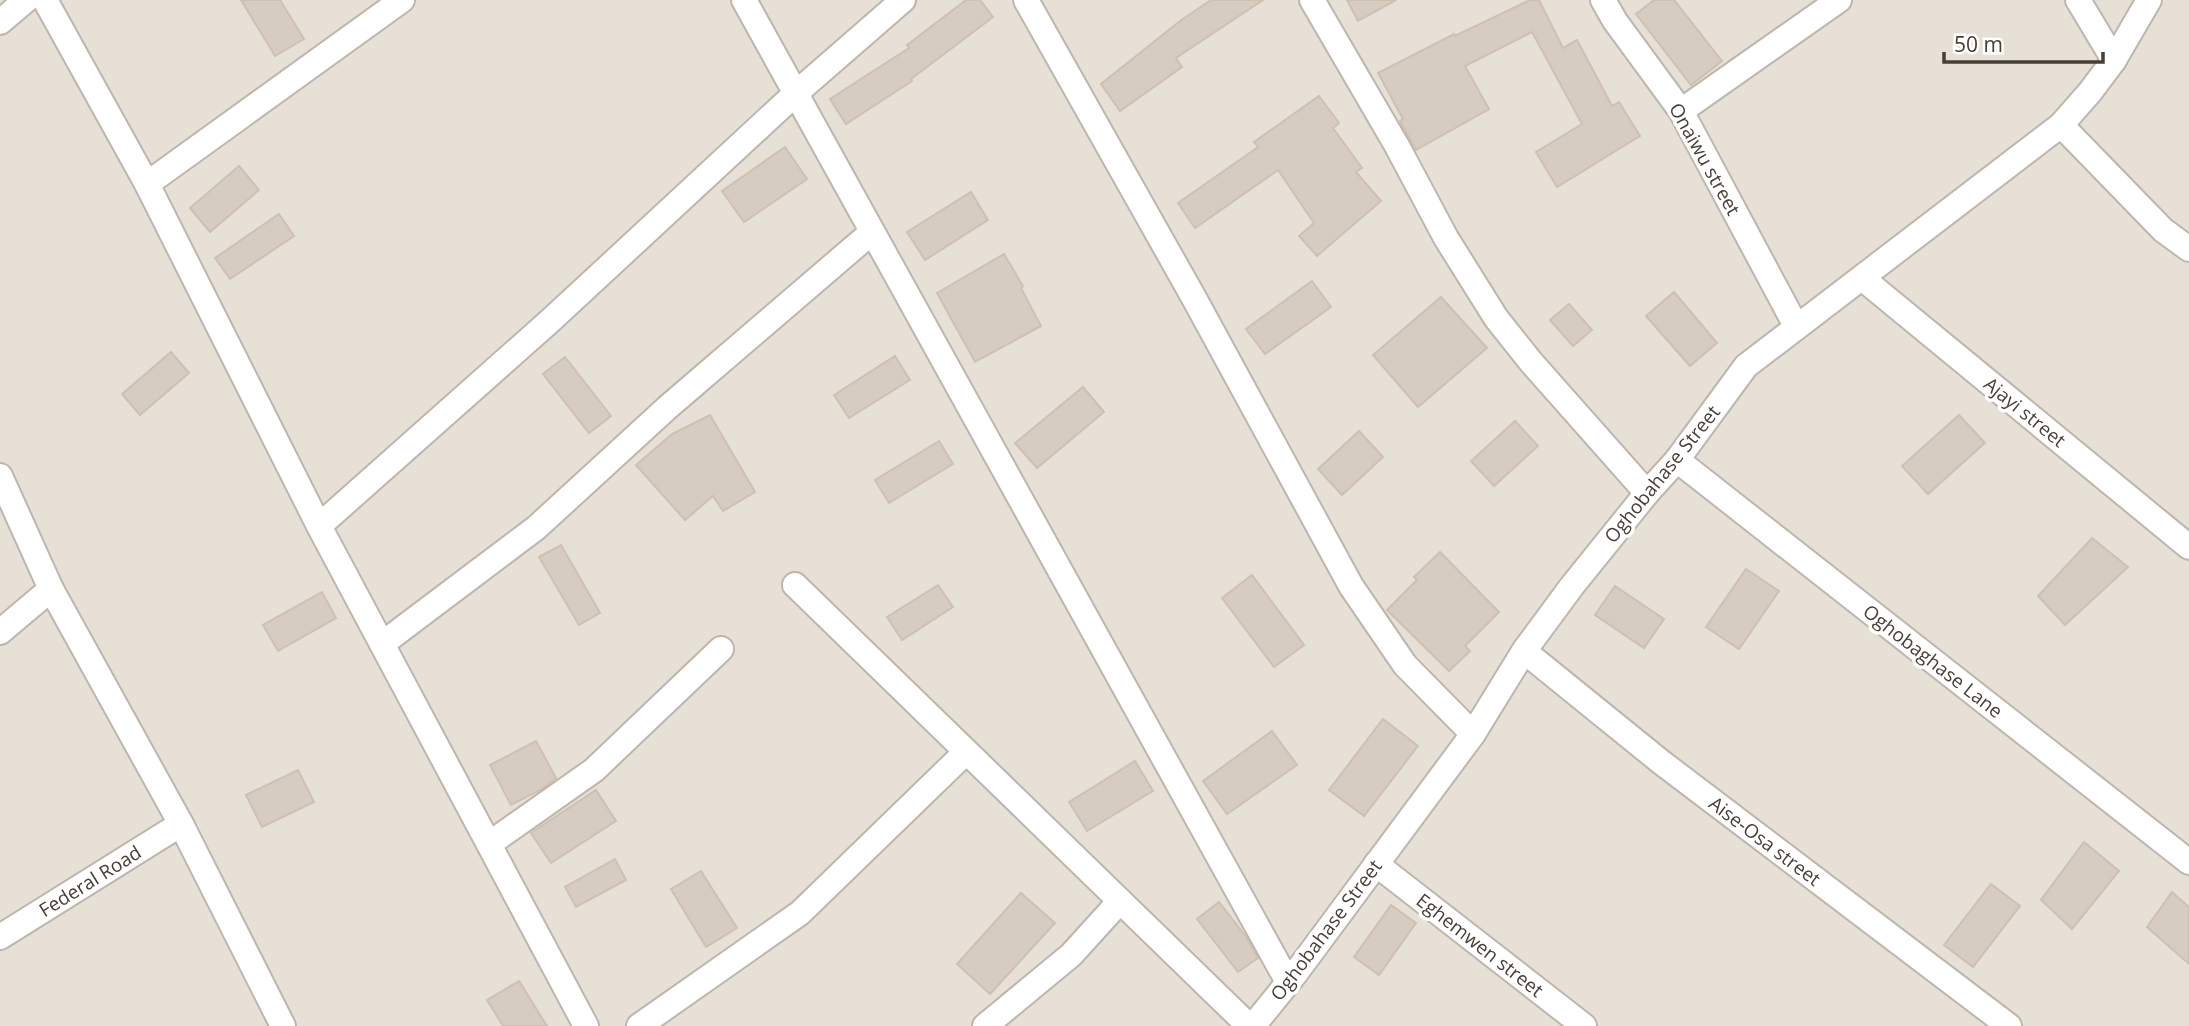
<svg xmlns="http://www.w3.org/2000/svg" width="2189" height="1026" viewBox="0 0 2189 1026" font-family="'Open Sans',sans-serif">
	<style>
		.residential { fill: #e7e0d7 }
		.building { fill: #d7ccc2; stroke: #cec0b2; stroke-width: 2 }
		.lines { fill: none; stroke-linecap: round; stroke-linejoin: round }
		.minor-casing { stroke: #beb5ac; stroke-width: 28 }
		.minor { stroke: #fff; stroke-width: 24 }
		.labels { text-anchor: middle; stroke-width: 7; stroke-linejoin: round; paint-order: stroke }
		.street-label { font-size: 19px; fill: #463f38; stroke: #fff }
	</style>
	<rect width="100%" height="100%" fill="#f3efe9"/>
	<rect class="residential" x="0" y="0" width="2189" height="1026"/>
	<g class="building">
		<path d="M 241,0 L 280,0 L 304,39 L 275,56 Z"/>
		<path d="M 966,0 L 980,0 L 993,17 L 911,79 L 912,81 L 846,124 L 830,99 L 909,48 L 907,45 Z"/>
		<path d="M 1211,0 L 1263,0 L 1176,58 L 1182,67 L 1120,111 L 1101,84 L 1180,21 Z"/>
		<path d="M 1347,0 L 1396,0 L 1358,21 Z"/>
		<path d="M 1530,0 L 1539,0 L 1563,48 L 1577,40 L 1612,106 L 1619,102 L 1640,136 L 1557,187 L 1536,152 L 1582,124 L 1532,32 L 1465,66 L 1489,109 L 1416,150 L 1400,121 L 1403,119 L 1378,73 L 1454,34 L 1455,36 Z"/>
		<path d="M 1654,0 L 1674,0 L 1722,61 L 1691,85 L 1636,14 Z"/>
		<path d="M 1319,96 L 1339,123 L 1333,128 L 1362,168 L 1356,172 L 1381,201 L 1317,256 L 1299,236 L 1314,223 L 1278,170 L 1195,228 L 1178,203 L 1258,147 L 1254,142 Z"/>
		<path d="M 785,147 L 807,179 L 744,222 L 722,191 Z"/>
		<path d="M 239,166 L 259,190 L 210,232 L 190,208 Z"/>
		<path d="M 971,192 L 988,220 L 925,260 L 907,232 Z"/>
		<path d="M 279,214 L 294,236 L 230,279 L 215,258 Z"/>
		<path d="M 1004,254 L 1023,286 L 1021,288 L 1041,326 L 975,362 L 937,293 Z"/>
		<path d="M 1312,281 L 1331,307 L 1265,354 L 1246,329 Z"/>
		<path d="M 1674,292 L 1717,343 L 1690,366 L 1646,316 Z"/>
		<path d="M 1441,297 L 1487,348 L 1418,407 L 1373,355 Z"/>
		<path d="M 1569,304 L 1592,330 L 1573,346 L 1550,320 Z"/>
		<path d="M 171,352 L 189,373 L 140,415 L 122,394 Z"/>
		<path d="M 895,356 L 910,380 L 849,418 L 834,395 Z"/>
		<path d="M 565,357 L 611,416 L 589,433 L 543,374 Z"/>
		<path d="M 1083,387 L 1104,412 L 1037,468 L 1015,443 Z"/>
		<path d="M 710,415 L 755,492 L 723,511 L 713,496 L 685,520 L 636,465 L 672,434 Z"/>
		<path d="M 1959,415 L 1985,443 L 1928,494 L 1902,466 Z"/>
		<path d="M 1515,421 L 1538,446 L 1494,486 L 1471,461 Z"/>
		<path d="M 1359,431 L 1383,457 L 1342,495 L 1318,469 Z"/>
		<path d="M 939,441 L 953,464 L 889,503 L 875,480 Z"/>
		<path d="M 2092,538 L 2128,567 L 2065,625 L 2038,596 Z"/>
		<path d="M 561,545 L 600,613 L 579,625 L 539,557 Z"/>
		<path d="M 1440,552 L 1499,612 L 1465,646 L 1470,651 L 1449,671 L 1387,610 L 1417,580 L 1414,577 Z"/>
		<path d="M 1746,569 L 1779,591 L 1739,649 L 1706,627 Z"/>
		<path d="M 1252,575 L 1304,645 L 1274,667 L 1222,598 Z"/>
		<path d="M 938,585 L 953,607 L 902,640 L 887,617 Z"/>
		<path d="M 1615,586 L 1664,619 L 1644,648 L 1595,615 Z"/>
		<path d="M 322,592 L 336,618 L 278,651 L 263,625 Z"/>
		<path d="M 1383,719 L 1418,746 L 1364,816 L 1329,790 Z"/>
		<path d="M 1272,731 L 1297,765 L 1227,814 L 1203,781 Z"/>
		<path d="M 536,741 L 556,778 L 542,789 L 511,805 L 490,765 Z"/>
		<path d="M 1135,761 L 1153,791 L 1087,831 L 1069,802 Z"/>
		<path d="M 298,770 L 314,802 L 262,827 L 246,795 Z"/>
		<path d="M 596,790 L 616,821 L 551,863 L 531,833 Z"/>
		<path d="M 2084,842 L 2119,871 L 2072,929 L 2041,900 Z"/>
		<path d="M 615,859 L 626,880 L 576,907 L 565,887 Z"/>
		<path d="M 701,871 L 737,928 L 706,947 L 671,889 Z"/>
		<path d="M 1991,884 L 2020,906 L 1973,967 L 1944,945 Z"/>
		<path d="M 2172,892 L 2189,907 L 2189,964 L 2147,927 Z"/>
		<path d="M 1021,893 L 1055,923 L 990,994 L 957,964 Z"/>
		<path d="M 1219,902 L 1247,938 L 1258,958 L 1238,972 L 1197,919 Z"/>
		<path d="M 1391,905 L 1416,923 L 1379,975 L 1354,957 Z"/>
		<path d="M 519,981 L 547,1026 L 503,1026 L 487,1000 Z"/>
	</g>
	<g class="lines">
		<g class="minor-casing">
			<g id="minor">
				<path d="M 45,0 L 147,184 L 319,526 L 586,1026"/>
				<path d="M 744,0 L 1288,982"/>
				<path d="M 1026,0 L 1194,298 L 1351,586 L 1405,665 L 1473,734"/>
				<path d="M 1312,0 L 1397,146 L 1446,238 L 1496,318 L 1531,362 L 1647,493"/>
				<path d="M 1603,0 L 1615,21 L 1681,111 L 1796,326"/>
				<path d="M 2078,0 L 2114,60"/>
				<path d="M 0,22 L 26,0"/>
				<path d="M 1681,111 L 1839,0"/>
				<path d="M 2061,125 L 2163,230 L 2189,249"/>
				<path d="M 147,184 L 402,0"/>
				<path d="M 1862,278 L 2189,547"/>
				<path d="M 1677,460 L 2189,862"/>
				<path d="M 0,476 L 51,589 L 181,824 L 283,1026"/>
				<path d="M 319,526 L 551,320 L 795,94 L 903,0"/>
				<path d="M 795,585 L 1249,1026"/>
				<path d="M 0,632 L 51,589"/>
				<path d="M 382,644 L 536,528 L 668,407 L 872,232"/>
				<path d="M 1524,651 L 1661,762 L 2009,1026"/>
				<path d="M 489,844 L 594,770 L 721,649"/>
				<path d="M 1376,864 L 1584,1026"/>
				<path d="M 0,937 L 181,824"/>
				<path d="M 639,1026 L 800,913 L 966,752"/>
				<path d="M 985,1026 L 1071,955 L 1120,901"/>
				<path d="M 1253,1026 L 1295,974 L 1473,734 L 1524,651 L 1572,586 L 1647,493 L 1677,460 L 1746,366 L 2061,125 L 2090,92 L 2114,60 L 2149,0"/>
			</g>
		</g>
		<use href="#minor" class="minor"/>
	</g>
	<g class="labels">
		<g class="street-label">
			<text transform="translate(1705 159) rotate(61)" y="7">Onaiwu street</text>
			<text transform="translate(2025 412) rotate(39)" y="7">Ajayi street</text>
			<text transform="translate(1662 474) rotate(-51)" y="7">Oghobahase Street</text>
			<text transform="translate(1933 661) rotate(38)" y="7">Oghobaghase Lane</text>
			<text transform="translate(1765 841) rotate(37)" y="7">Aise-Osa street</text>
			<text transform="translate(90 881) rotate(-32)" y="7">Federal Road</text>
			<text transform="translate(1326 930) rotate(-53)" y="7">Oghobahase Street</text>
			<text transform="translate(1480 945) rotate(38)" y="7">Eghemwen street</text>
		</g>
	</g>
	<path d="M1944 52v10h159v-10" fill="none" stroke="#463f38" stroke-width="3.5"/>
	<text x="1954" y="52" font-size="21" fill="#463f38" stroke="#ffffff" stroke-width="5" paint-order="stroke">50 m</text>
</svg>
